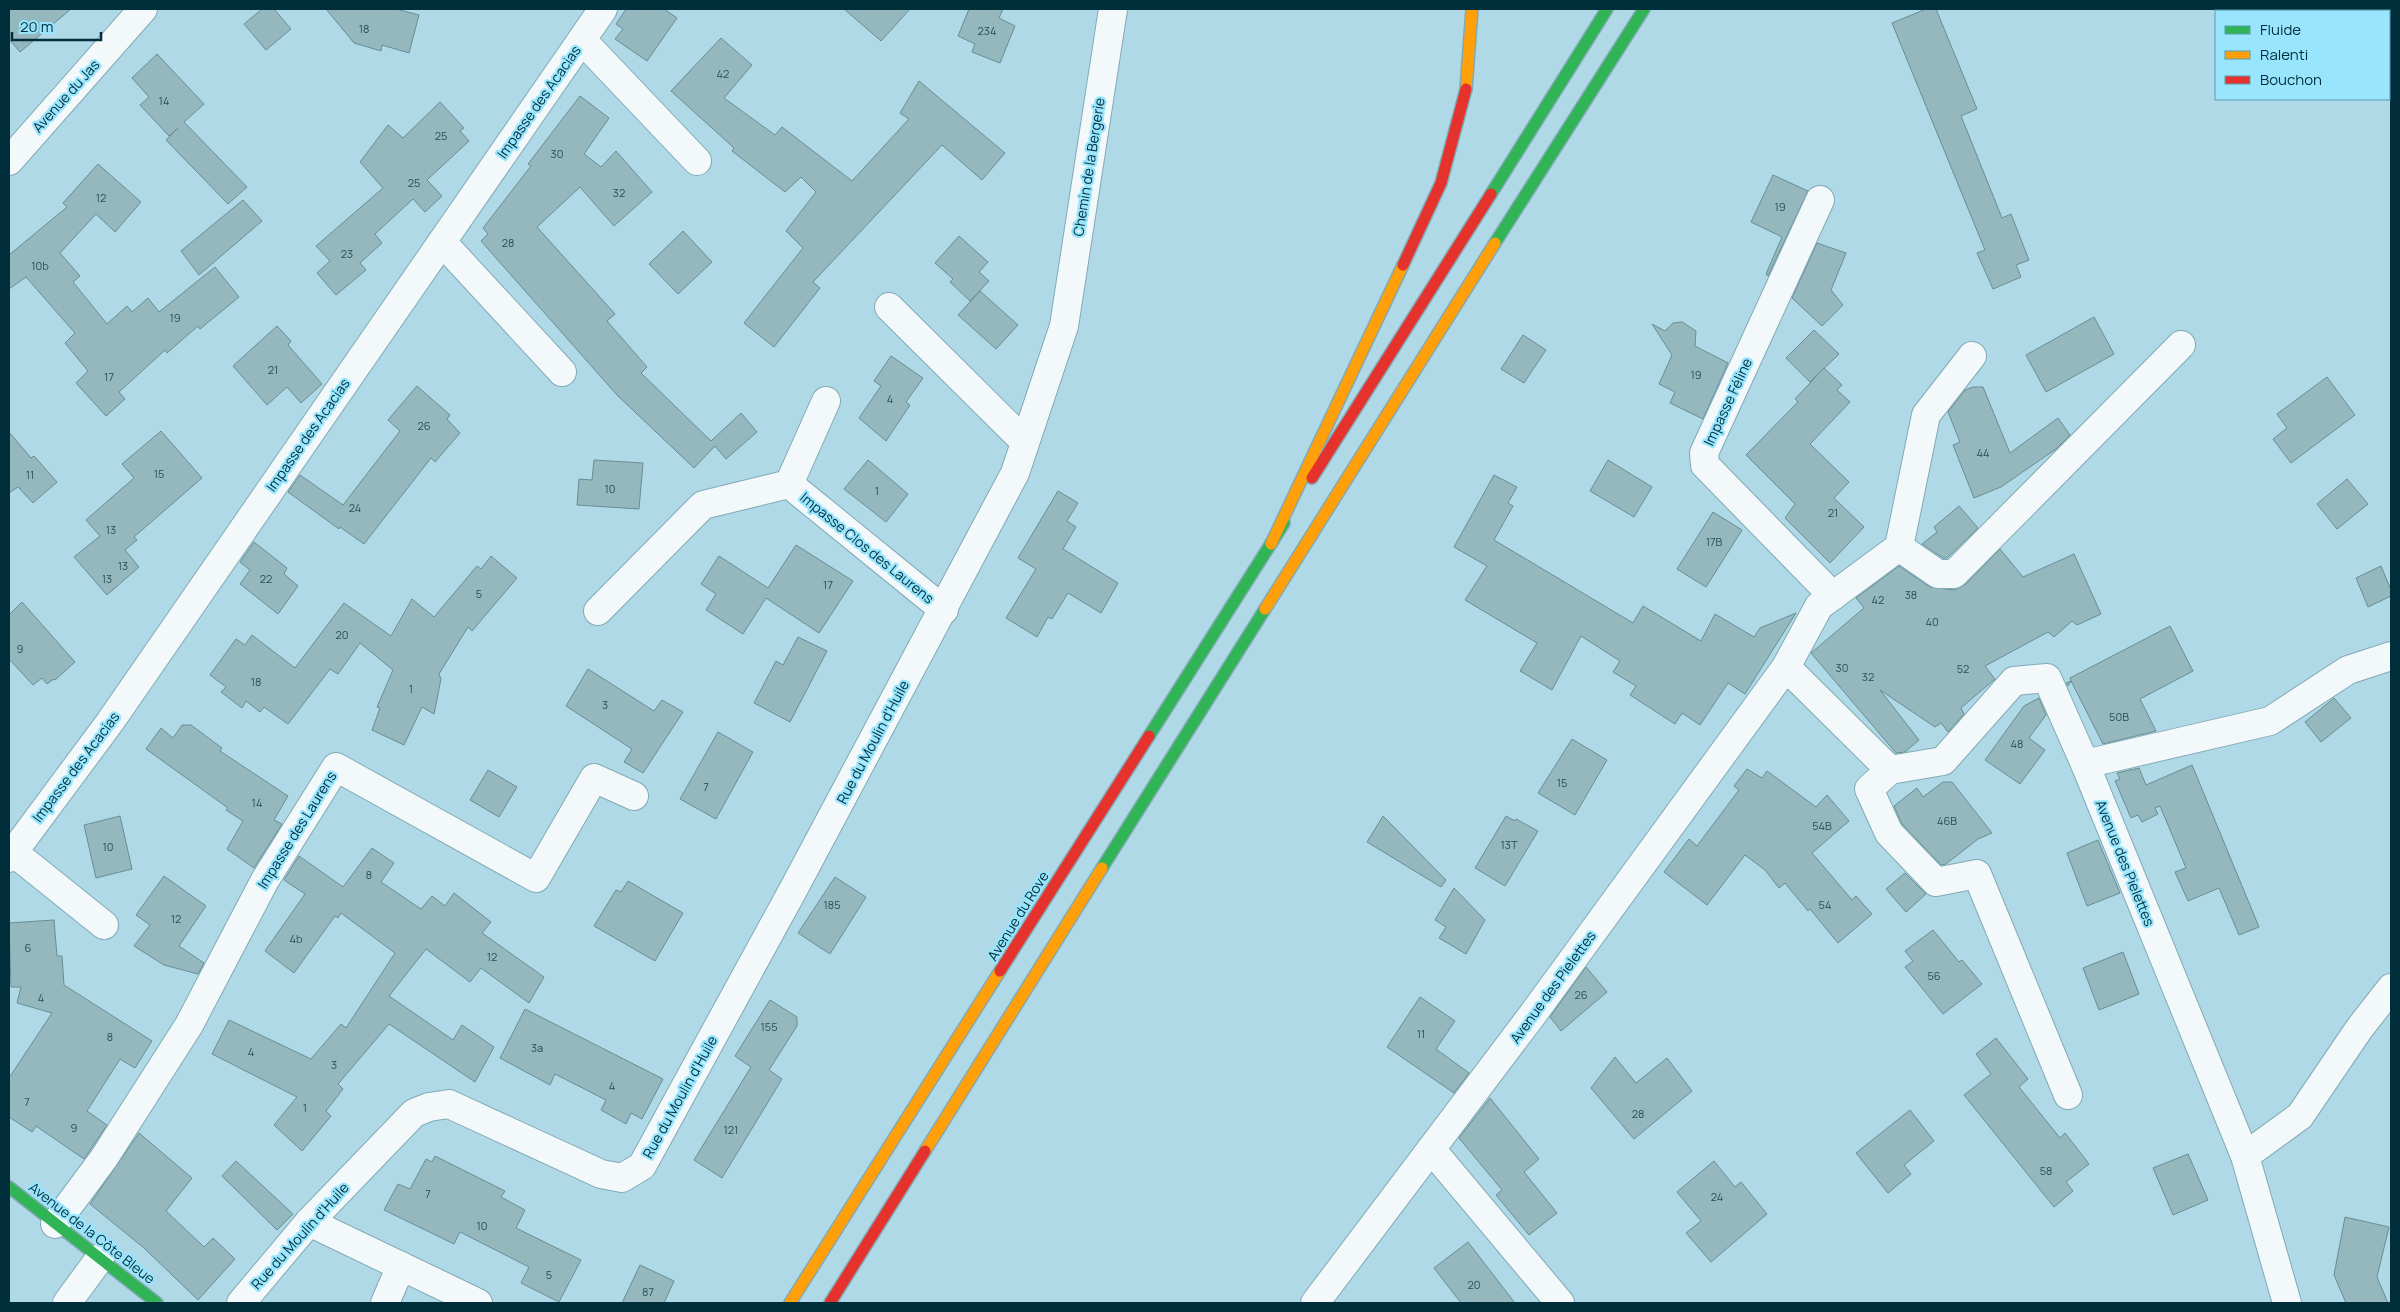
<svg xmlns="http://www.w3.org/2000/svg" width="2400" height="1312" viewBox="0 0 2400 1312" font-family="Manrope,sans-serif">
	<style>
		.building { fill: #94b8be; stroke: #688e95 }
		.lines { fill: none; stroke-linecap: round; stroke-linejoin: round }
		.street-casing { stroke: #82aab5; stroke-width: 30 }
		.fast-casing { stroke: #82aab5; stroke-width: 14 }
		.slow-casing { stroke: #82aab5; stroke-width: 14 }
		.jam-casing { stroke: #82aab5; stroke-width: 14 }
		.street { stroke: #f3f9fb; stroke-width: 28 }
		.fast { stroke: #30b455; stroke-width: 11 }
		.slow { stroke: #ff9f0a; stroke-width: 11 }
		.jam { stroke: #e5322d; stroke-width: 11 }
		.labels { text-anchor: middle; stroke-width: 4.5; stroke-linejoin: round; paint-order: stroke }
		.number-label { font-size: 11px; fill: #25505b }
		.street-label { font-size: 14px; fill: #002e3a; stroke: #98e5fd }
	</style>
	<rect width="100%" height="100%" fill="#afd9e6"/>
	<g class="building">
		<path d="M 9,9 L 71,9 L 20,52 L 9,39 Z"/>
		<path d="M 262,9 L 274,9 L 291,29 L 266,50 L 244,24 Z"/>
		<path d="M 326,9 L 396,9 L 419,15 L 409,53 L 382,45 L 381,51 L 354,43 Z"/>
		<path d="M 626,9 L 664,9 L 677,18 L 647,61 L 615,39 L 623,29 L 616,24 Z"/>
		<path d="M 844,9 L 910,9 L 881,41 Z"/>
		<path d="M 969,9 L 1003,9 L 999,18 L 1015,26 L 1000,63 L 972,52 L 975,44 L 958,36 Z"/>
		<path d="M 1926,9 L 1936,9 L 1977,109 L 1961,116 L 2002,218 L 2011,214 L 2029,260 L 2016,265 L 2021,277 L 1993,289 L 1977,253 L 1985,250 L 1892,23 Z"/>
		<path d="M 721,38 L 752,65 L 724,98 L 775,135 L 782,127 L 852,181 L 909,119 L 900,113 L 919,81 L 1005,153 L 982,180 L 942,145 L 813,282 L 820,288 L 774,347 L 744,323 L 803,248 L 786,231 L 816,192 L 801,177 L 785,192 L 732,151 L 734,148 L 671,91 Z"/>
		<path d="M 157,54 L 204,104 L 184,122 L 247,187 L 228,204 L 166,140 L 178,128 L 169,136 L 140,105 L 149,97 L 132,78 Z"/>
		<path d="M 580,96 L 609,118 L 584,154 L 601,167 L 616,151 L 652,192 L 614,226 L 580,187 L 537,227 L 615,314 L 607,321 L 647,367 L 641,373 L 711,441 L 741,413 L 757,432 L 726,459 L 715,446 L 694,468 L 617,395 L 481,241 L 488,234 L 483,228 L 531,166 L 528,164 Z"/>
		<path d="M 440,102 L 464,128 L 460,131 L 469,141 L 427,180 L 442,196 L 425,212 L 413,199 L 375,234 L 382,243 L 360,263 L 366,270 L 336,295 L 317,273 L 330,261 L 316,246 L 383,188 L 360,162 L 388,125 L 403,138 Z"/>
		<path d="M 98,164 L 141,202 L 115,232 L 96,214 L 60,253 L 80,276 L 73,282 L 107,324 L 127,306 L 132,312 L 148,298 L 159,312 L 215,267 L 239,297 L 200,329 L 198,326 L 167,353 L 165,350 L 119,392 L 125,399 L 106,416 L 76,383 L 88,371 L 65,343 L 75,333 L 26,277 L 9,289 L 9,255 L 67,207 L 63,203 Z"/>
		<path d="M 1773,175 L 1808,191 L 1768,276 L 1766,274 L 1782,237 L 1751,222 Z"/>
		<path d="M 243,200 L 262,221 L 199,275 L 181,251 Z"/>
		<path d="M 683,231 L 712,262 L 678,294 L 649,264 Z"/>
		<path d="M 959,236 L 988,262 L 979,272 L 989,281 L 970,301 L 950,282 L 953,279 L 935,263 Z"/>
		<path d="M 1817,243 L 1846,253 L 1831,290 L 1843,305 L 1822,326 L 1792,298 Z"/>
		<path d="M 980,291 L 1018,325 L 996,349 L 958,315 Z"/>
		<path d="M 2094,317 L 2114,354 L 2046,392 L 2026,355 Z"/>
		<path d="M 1682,322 L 1696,331 L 1695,346 L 1728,363 L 1703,419 L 1670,403 L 1675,392 L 1659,384 L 1672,355 L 1652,324 L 1665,331 L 1673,323 Z"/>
		<path d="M 277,326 L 291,341 L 288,345 L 322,384 L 301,403 L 287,387 L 267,405 L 233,366 Z"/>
		<path d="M 1814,330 L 1839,354 L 1810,382 L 1786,358 Z"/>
		<path d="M 1523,335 L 1546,350 L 1524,383 L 1501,369 Z"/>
		<path d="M 891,356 L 923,378 L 906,402 L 910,405 L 886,441 L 859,418 L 881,386 L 874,381 Z"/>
		<path d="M 1824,368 L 1842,385 L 1837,390 L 1850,402 L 1810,444 L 1849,482 L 1834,498 L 1864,527 L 1830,563 L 1785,518 L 1795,504 L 1746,455 L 1798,402 L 1795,399 Z"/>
		<path d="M 2327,377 L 2355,415 L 2291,463 L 2273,439 L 2287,428 L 2277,414 Z"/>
		<path d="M 417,386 L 450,415 L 447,419 L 460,433 L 435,462 L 431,458 L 364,544 L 340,527 L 339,529 L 288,492 L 300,475 L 343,505 L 400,431 L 388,420 Z"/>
		<path d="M 1973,387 L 1983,387 L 2010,453 L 2058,418 L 2070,435 L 2056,449 L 2001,487 L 1974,498 L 1953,445 L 1960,442 L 1948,412 L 1965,390 Z"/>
		<path d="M 161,431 L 202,478 L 134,537 L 137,540 L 125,550 L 139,567 L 107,595 L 74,557 L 100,536 L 86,520 L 134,478 L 122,464 Z"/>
		<path d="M 9,432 L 31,458 L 34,456 L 57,482 L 33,503 L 18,487 L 9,493 Z"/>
		<path d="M 594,460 L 643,463 L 639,509 L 577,505 L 579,479 L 592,480 Z"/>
		<path d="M 868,460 L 908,494 L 886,522 L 844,489 Z"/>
		<path d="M 1608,460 L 1652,487 L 1634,517 L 1590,491 Z"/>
		<path d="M 1494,475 L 1517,487 L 1508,503 L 1513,506 L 1494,540 L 1633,623 L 1643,606 L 1701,641 L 1715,614 L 1754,637 L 1760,628 L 1796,613 L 1745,694 L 1728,683 L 1700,725 L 1682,713 L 1675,724 L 1630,695 L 1636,686 L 1613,672 L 1620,661 L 1581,636 L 1552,690 L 1520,671 L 1537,643 L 1465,600 L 1487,566 L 1454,547 Z"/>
		<path d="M 2347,479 L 2368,504 L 2337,529 L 2317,504 Z"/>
		<path d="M 1058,491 L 1078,503 L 1067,521 L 1076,527 L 1063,549 L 1118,583 L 1101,613 L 1068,593 L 1052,619 L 1048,617 L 1037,637 L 1006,618 L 1036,569 L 1018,558 Z"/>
		<path d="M 1959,506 L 1978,528 L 1947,558 L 1943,558 L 1922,544 L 1937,532 L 1934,527 Z"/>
		<path d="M 1713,512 L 1742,530 L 1706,587 L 1677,569 Z"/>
		<path d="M 254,542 L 287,568 L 284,574 L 298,586 L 278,614 L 240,584 L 250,570 L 240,562 Z"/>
		<path d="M 796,545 L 853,581 L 819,633 L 766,598 L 743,634 L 706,610 L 716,594 L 701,584 L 719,556 L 768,588 Z"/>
		<path d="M 2000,549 L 2023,577 L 2074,554 L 2101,614 L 2077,625 L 2072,621 L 2054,637 L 2048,632 L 1985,666 L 1995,679 L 1961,708 L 1964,714 L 1948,732 L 1941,723 L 1935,727 L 1880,690 L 1919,740 L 1905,752 L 1896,753 L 1811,653 L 1864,608 L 1856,598 L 1899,566 L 1930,587 L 1954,590 L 1965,585 Z"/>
		<path d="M 491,556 L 517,578 L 472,631 L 468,627 L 439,674 L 441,679 L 434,714 L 422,707 L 404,745 L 372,730 L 380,708 L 377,707 L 393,670 L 360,643 L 338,674 L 330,669 L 288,724 L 264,707 L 260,712 L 246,701 L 242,708 L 221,692 L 226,687 L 210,675 L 236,639 L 245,645 L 252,635 L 295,668 L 344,603 L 391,636 L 412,599 L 434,617 L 477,566 L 481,569 Z"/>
		<path d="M 2381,566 L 2391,590 L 2391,596 L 2368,607 L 2356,578 Z"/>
		<path d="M 22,602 L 75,662 L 55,680 L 54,679 L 47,684 L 42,678 L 33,685 L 9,659 L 9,615 Z"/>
		<path d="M 2170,626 L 2193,671 L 2140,699 L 2156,731 L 2103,744 L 2071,681 L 2068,686 L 2066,683 L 2071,681 L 2070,678 Z"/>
		<path d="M 798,637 L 827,651 L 790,722 L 754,703 L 776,661 L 783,665 Z"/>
		<path d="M 588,669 L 654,711 L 662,700 L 683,712 L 643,773 L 624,762 L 632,749 L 566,706 Z"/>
		<path d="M 2039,698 L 2046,715 L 2029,738 L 2045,750 L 2020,784 L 1985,760 L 2024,706 Z"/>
		<path d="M 2334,698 L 2351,718 L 2321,742 L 2305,722 Z"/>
		<path d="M 182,725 L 191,725 L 222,748 L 220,751 L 288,796 L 274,820 L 282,824 L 254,868 L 227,849 L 243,821 L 226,810 L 228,808 L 146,749 L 161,728 L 173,738 Z"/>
		<path d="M 718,732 L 753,752 L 716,819 L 680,799 Z"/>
		<path d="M 1572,739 L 1607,760 L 1575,815 L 1538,793 Z"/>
		<path d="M 2192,765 L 2259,927 L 2239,935 L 2219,888 L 2188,901 L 2175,872 L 2186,868 L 2160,806 L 2155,808 L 2158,814 L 2142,822 L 2138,815 L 2131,818 L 2115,781 L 2120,779 L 2117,773 L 2139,768 L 2146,785 Z"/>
		<path d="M 1747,769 L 1762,778 L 1767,771 L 1816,807 L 1827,795 L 1849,821 L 1812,853 L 1852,900 L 1856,896 L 1872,914 L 1838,943 L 1810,909 L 1808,911 L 1785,883 L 1779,888 L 1765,870 L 1745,855 L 1707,905 L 1664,872 L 1689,839 L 1697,846 L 1739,790 L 1734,786 Z"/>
		<path d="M 488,770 L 517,787 L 499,817 L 470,800 Z"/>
		<path d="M 1943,782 L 1952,782 L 1992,833 L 1978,839 L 1946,864 L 1941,865 L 1902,824 L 1894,806 L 1917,788 L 1923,797 Z"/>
		<path d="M 120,816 L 132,869 L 96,878 L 84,825 Z"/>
		<path d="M 1383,816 L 1446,880 L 1441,887 L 1367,842 Z"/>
		<path d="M 1506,816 L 1515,821 L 1516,819 L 1538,831 L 1505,886 L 1475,868 Z"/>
		<path d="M 2098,840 L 2120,893 L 2087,906 L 2067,853 Z"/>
		<path d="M 372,848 L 394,863 L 381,882 L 421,909 L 432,896 L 445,906 L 454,893 L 491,922 L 482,933 L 544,977 L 529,1003 L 481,968 L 470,982 L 426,949 L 389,996 L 453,1040 L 462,1025 L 494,1047 L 475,1082 L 389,1024 L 338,1084 L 343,1089 L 326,1111 L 331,1116 L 302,1151 L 274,1125 L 297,1097 L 212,1054 L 229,1020 L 311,1059 L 341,1024 L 346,1028 L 395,953 L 341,913 L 338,918 L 335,916 L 294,973 L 265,951 L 305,894 L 284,880 L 299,856 L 343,887 Z"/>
		<path d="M 1905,873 L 1926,894 L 1906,912 L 1886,889 Z"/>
		<path d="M 164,876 L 206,906 L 179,946 L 204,963 L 198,974 L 164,965 L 134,946 L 150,925 L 136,915 Z"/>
		<path d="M 835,877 L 866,897 L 830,954 L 798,933 Z"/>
		<path d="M 628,881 L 683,913 L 655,961 L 594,926 L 616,890 L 621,892 Z"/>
		<path d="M 1454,888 L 1485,920 L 1466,954 L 1439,938 L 1446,927 L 1435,920 Z"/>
		<path d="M 54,920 L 57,956 L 62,956 L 64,985 L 152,1041 L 135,1068 L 120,1059 L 87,1111 L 107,1125 L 84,1159 L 36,1126 L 32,1132 L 9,1117 L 9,1078 L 52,1013 L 17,1003 L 21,987 L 11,987 L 9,923 Z"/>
		<path d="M 1933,930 L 1959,962 L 1962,960 L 1982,984 L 1943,1014 L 1905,967 L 1913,961 L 1905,951 Z"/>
		<path d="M 2123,952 L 2139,994 L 2099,1010 L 2083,968 Z"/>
		<path d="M 1586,967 L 1607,992 L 1561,1031 L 1550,1017 Z"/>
		<path d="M 1420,997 L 1455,1021 L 1436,1049 L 1469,1073 L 1454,1093 L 1387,1047 Z"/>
		<path d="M 770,1000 L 797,1017 L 797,1026 L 769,1070 L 782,1079 L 722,1178 L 694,1160 L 751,1067 L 735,1056 Z"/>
		<path d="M 525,1009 L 663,1079 L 642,1119 L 631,1113 L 626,1124 L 601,1110 L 606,1100 L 555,1074 L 550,1085 L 500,1058 Z"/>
		<path d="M 1996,1038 L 2028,1079 L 2019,1087 L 2060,1138 L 2065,1133 L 2089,1164 L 2066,1182 L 2073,1191 L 2054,1207 L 1964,1095 L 1991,1074 L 1976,1054 Z"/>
		<path d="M 1615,1057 L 1636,1083 L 1667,1058 L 1692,1091 L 1634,1139 L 1591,1088 Z"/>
		<path d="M 1490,1098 L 1539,1159 L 1524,1172 L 1557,1213 L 1529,1235 L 1496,1195 L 1502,1190 L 1459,1138 Z"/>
		<path d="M 1910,1110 L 1934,1141 L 1904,1165 L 1911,1174 L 1888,1193 L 1856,1153 Z"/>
		<path d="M 139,1133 L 192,1178 L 166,1211 L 204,1247 L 213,1238 L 235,1259 L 198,1300 L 144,1248 L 90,1204 Z"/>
		<path d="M 2188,1154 L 2208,1200 L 2173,1215 L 2153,1168 Z"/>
		<path d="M 435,1156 L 505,1191 L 501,1197 L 525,1210 L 516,1228 L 581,1260 L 559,1302 L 521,1283 L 529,1267 L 460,1232 L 454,1244 L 384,1210 L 398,1184 L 410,1189 L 426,1159 L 432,1162 Z"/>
		<path d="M 236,1161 L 293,1214 L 277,1230 L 222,1176 Z"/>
		<path d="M 1714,1161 L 1735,1187 L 1741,1182 L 1767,1214 L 1711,1262 L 1686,1233 L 1701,1221 L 1677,1192 Z"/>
		<path d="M 2345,1217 L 2389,1227 L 2377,1277 L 2388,1303 L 2346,1303 L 2334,1275 Z"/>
		<path d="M 1468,1242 L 1515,1303 L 1461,1303 L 1434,1268 Z"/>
		<path d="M 640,1265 L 674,1281 L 664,1303 L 622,1303 Z"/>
	</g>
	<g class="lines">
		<g class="street-casing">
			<g id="street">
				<path d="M 582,40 L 697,161"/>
				<path d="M 9,161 L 143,9"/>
				<path d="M 1820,200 L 1704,453 L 1705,465 L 1833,596"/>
				<path d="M 442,242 L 562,372"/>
				<path d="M 889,307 L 1025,442"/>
				<path d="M 789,484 L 826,401"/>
				<path d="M 1899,547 L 1938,574 L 1954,574 L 2181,345"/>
				<path d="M 1899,547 L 1926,415 L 1972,356"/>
				<path d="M 598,611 L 703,505 L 789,484 L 944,610"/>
				<path d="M 1786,667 L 1819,606 L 1899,547"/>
				<path d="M 2085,764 L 2270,721 L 2348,670 L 2391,656"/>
				<path d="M 1890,770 L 1869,789 L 1889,833 L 1936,882 L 1977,874 L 2068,1095"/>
				<path d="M 13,852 L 104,925"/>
				<path d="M 9,858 L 110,722 L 603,9"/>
				<path d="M 1431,1149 L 1560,1303"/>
				<path d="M 2245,1156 L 2300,1116 L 2359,1029 L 2391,988"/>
				<path d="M 309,1222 L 478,1303"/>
				<path d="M 55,1224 L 104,1158 L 189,1025 L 265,880 L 336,767 L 536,878 L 594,778 L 634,796"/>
				<path d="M 67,1303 L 100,1258"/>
				<path d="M 241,1303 L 309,1222 L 414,1113 L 429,1107 L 449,1104 L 601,1174 L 622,1178 L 642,1166 L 793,890 L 1015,473 L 1064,326 L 1113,9"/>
				<path d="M 385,1303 L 401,1266"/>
				<path d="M 1315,1303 L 1533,1014 L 1786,667 L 1890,770 L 1943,761 L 2014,681 L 2047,678 L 2085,764 L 2245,1156 L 2287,1303"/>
			</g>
		</g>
		<g class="fast-casing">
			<g id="fast">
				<path d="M 1491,194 L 1607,9"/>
				<path d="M 1495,243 L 1644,9"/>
				<path d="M 1149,736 L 1284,523"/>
				<path d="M 1102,868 L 1265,609"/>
				<path d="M 9,1187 L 157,1303"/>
			</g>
		</g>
		<g class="slow-casing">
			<g id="slow">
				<path d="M 1466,89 L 1472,9"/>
				<path d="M 1271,544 L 1403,265"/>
				<path d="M 1265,609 L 1495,243"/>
				<path d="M 925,1151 L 1102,868"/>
				<path d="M 790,1303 L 1000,971"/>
			</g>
		</g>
		<g class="jam-casing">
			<g id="jam">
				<path d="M 1403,265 L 1441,183 L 1466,89"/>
				<path d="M 1312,478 L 1491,194"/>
				<path d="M 1000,971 L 1149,736"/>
				<path d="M 830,1303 L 925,1151"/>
			</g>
		</g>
		<use href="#street" class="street"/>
		<use href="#fast" class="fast"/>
		<use href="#slow" class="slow"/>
		<use href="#jam" class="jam"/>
	</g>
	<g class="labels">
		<g class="number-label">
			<text x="364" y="33">18</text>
			<text x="987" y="35">234</text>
			<text x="723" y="78">42</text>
			<text x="164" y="105">14</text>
			<text x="441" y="140">25</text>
			<text x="557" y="158">30</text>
			<text x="414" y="187">25</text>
			<text x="619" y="197">32</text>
			<text x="101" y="202">12</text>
			<text x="1780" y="211">19</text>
			<text x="508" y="247">28</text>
			<text x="347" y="258">23</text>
			<text x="40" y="270">10b</text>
			<text x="175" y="322">19</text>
			<text x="273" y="374">21</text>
			<text x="1696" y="379">19</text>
			<text x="109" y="381">17</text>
			<text x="890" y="403">4</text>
			<text x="424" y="430">26</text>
			<text x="1983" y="457">44</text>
			<text x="159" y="478">15</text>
			<text x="30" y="479">11</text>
			<text x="610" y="493">10</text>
			<text x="877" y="495">1</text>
			<text x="355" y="512">24</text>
			<text x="1833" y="517">21</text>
			<text x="111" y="534">13</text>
			<text x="1714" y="546">17B</text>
			<text x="123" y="570">13</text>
			<text x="107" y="583">13</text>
			<text x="266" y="583">22</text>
			<text x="828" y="589">17</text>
			<text x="479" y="598">5</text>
			<text x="1911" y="599">38</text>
			<text x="1878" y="604">42</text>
			<text x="1932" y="626">40</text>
			<text x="342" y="639">20</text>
			<text x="20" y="653">9</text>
			<text x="1842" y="672">30</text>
			<text x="1963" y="673">52</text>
			<text x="1868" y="681">32</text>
			<text x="256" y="686">18</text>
			<text x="411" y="693">1</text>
			<text x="605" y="709">3</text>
			<text x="2119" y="721">50B</text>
			<text x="2017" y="748">48</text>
			<text x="1562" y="787">15</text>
			<text x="706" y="791">7</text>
			<text x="257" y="807">14</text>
			<text x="1947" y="825">46B</text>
			<text x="1822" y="830">54B</text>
			<text x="1509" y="849">13T</text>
			<text x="108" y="851">10</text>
			<text x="369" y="879">8</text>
			<text x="832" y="909">185</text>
			<text x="1825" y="909">54</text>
			<text x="176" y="923">12</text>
			<text x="296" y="943">4b</text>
			<text x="28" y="952">6</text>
			<text x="492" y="961">12</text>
			<text x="1934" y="980">56</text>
			<text x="1581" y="999">26</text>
			<text x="41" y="1002">4</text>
			<text x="769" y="1031">155</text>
			<text x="1421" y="1038">11</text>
			<text x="110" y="1041">8</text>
			<text x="537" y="1052">3a</text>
			<text x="251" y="1056">4</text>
			<text x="334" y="1069">3</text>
			<text x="612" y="1090">4</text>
			<text x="27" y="1106">7</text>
			<text x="305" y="1112">1</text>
			<text x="1638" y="1118">28</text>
			<text x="74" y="1132">9</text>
			<text x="731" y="1134">121</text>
			<text x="2046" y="1175">58</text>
			<text x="428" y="1198">7</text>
			<text x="1717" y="1201">24</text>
			<text x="482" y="1230">10</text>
			<text x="549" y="1279">5</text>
			<text x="1474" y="1289">20</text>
			<text x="648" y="1296">87</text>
		</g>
		<g class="street-label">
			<text transform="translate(66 96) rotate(-48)" y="5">Avenue du Jas</text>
			<text transform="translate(539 102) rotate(-55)" y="5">Impasse des Acacias</text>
			<text transform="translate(1089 167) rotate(-81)" y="5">Chemin de la Bergerie</text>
			<text transform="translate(1728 402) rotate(-65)" y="5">Impasse Féline</text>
			<text transform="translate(308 435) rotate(-55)" y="5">Impasse des Acacias</text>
			<text transform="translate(867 548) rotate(39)" y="5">Impasse Clos des Laurens</text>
			<text transform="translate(873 742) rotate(-62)" y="5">Rue du Moulin d'Huile</text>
			<text transform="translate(76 767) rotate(-53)" y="5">Impasse des Acacias</text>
			<text transform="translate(297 830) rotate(-58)" y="5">Impasse des Laurens</text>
			<text transform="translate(2125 863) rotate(68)" y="5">Avenue des Pielettes</text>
			<text transform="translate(1018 916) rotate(-58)" y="5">Avenue du Rove</text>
			<text transform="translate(1553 987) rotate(-54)" y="5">Avenue des Pielettes</text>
			<text transform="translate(680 1097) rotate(-61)" y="5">Rue du Moulin d'Huile</text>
			<text transform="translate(92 1233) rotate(38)" y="5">Avenue de la Côte Bleue</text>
			<text transform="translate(300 1236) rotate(-48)" y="5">Rue du Moulin d'Huile</text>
		</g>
	</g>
	<rect width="2400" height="1312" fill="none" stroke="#002e3a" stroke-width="20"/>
	<rect x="2215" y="10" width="175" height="90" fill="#98e5fd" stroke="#5b9caf"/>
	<rect x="2225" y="26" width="25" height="8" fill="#30b455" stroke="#5b9caf"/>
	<text x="2260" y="35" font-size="15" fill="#002e3a">Fluide</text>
	<rect x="2225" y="51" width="25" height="8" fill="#ff9f0a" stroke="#5b9caf"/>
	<text x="2260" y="60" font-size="15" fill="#002e3a">Ralenti</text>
	<rect x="2225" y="76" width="25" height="8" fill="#e5322d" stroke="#5b9caf"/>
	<text x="2260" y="85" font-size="15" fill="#002e3a">Bouchon</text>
	<path d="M12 32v8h89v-8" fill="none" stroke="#002e3a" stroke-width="2.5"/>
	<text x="20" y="32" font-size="15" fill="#002e3a" stroke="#98e5fd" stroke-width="4" paint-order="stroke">20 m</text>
</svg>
